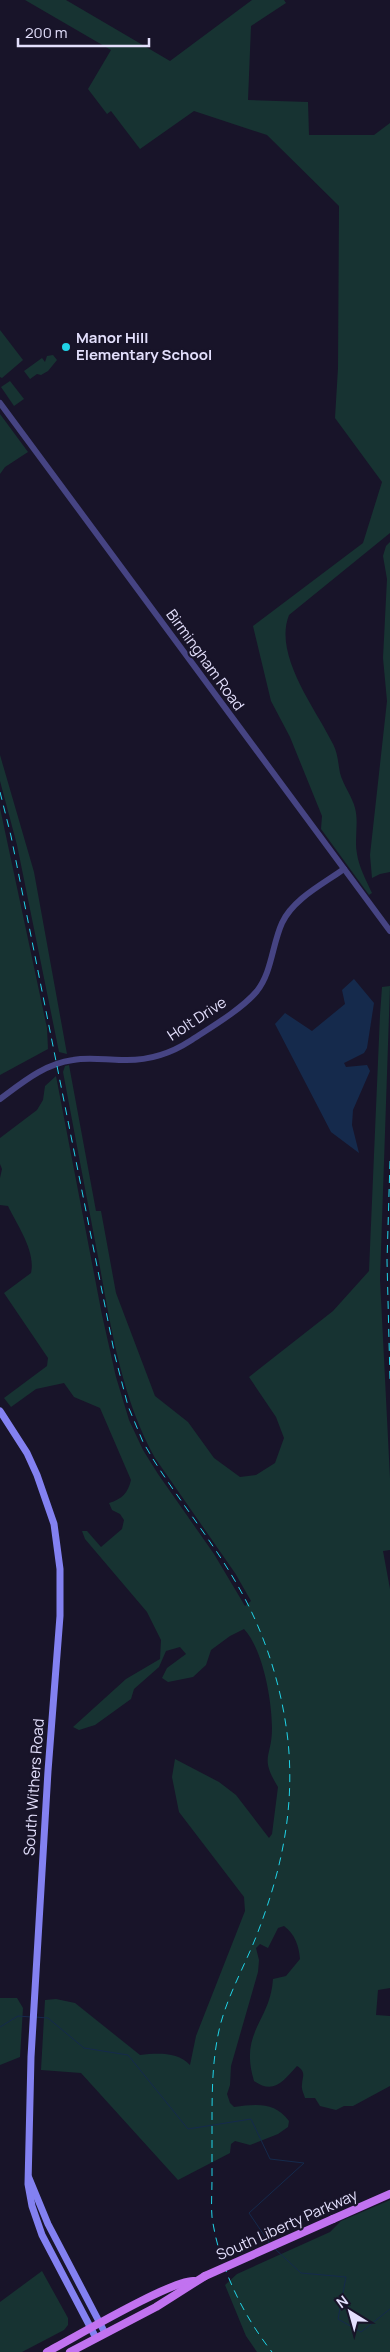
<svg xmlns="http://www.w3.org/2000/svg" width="390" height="2352" viewBox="0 0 390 2352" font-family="Manrope,sans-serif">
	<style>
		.green { fill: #173332 }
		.water { fill: #152a4c }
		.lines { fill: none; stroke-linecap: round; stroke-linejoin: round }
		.stream { stroke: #152a4c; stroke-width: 1 }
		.tertiary { stroke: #464483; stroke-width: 6 }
		.secondary { stroke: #8381f1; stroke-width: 7 }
		.primary { stroke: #c172f0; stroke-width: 8 }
		.rail { stroke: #20d3e7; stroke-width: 1; stroke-dasharray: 8 6; stroke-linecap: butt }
		.primary-bridge { stroke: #c172f0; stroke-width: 8 }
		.poi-dot { fill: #20d3e7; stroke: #181429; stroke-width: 2 }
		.labels { text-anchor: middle; stroke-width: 4.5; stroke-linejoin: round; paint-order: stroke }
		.poi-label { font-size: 15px; font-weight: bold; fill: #e3dffc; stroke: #181429; text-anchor: start }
		.street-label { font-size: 15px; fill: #e3dffc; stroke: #181429 }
	</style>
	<rect width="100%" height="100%" fill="#181429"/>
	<g class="green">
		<path d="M 25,0 L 66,0 L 170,61 L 252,0 L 284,0 L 286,3 L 251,26 L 248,100 L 308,102 L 309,135 L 374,135 L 390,123 L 390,533 L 289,615 C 273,655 316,709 333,744 C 338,754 338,763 340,773 C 343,785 352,796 355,808 C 359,823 354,839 357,854 C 359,867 366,880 372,893 L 369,895 L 321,829 L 322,816 L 290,737 L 271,701 L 253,626 L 363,543 L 382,482 L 335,418 L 338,368 L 339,206 L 267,135 L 194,111 L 140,149 L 111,111 L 107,114 L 88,89 L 111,50 Z"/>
		<path d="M 0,330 L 23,360 L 2,378 L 0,377 Z"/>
		<path d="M 53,355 L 57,360 L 48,371 L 41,375 L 37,374 L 30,379 L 24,371 L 42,358 L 45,362 L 47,356 Z"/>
		<path d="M 10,381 L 24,399 L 14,406 L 1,387 Z"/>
		<path d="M 0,414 L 28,452 L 5,467 L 0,474 Z"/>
		<path d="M 390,542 L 390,872 L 380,874 L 372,878 L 370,855 L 387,701 L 383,658 L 387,579 L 383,556 L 386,546 Z"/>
		<path d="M 0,755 L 34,872 L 67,1054 L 59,1052 L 17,845 L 0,781 Z"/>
		<path d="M 0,808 L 47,1028 L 48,1049 L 0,1075 Z"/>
		<path d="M 390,986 L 380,1279 L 390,1478 L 390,1550 L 383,1551 L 390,1589 L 390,1988 L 378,1990 L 376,2015 L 390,2016 L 390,2086 L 353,2106 L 344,2106 L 336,2110 L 320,2106 L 315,2098 L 305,2098 C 304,2094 301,2089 302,2085 C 302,2077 307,2072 297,2066 C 283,2081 274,2095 254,2081 C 239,2031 270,2023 273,1979 L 286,1976 L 300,1959 C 299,1946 295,1934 284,1926 L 278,1928 L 268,1948 L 260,1944 L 256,1948 L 259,1960 L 258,1972 L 231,2066 L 230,2085 L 227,2094 L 230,2103 L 234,2107 C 257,2104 275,2102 289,2121 L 288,2127 L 278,2134 L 250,2145 L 235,2141 L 231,2144 L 230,2153 L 178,2180 L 81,2073 L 41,2070 L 45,2000 L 56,1999 L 75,2003 L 140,2055 C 158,2053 178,2052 190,2065 L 196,2036 L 245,1911 L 244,1897 L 179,1812 L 172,1777 L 175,1759 L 219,1782 L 236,1795 L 269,1838 L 272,1834 L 278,1787 C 259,1756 272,1758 272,1728 C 272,1701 263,1649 244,1629 L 230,1636 L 211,1650 L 206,1665 L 193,1677 L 168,1682 L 162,1678 L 167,1668 L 186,1654 L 180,1647 L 166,1651 L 159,1667 L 134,1689 L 131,1699 L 95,1725 L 79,1730 L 73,1727 L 126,1679 L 160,1659 L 161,1640 L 147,1612 L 85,1539 L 82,1531 L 87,1531 L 101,1547 L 122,1529 L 124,1520 L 120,1514 L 112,1510 L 109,1503 C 122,1499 128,1493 131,1480 L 100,1408 L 74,1397 L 64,1383 L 36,1389 L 11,1407 L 4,1398 L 47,1366 L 48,1358 L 4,1293 L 31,1273 C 36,1251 17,1225 8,1206 L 0,1205 L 0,1178 L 2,1169 L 0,1164 L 0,1138 L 37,1110 L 43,1100 L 45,1086 L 56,1076 L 102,1315 L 116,1377 L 129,1420 L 143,1450 L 158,1474 L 214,1554 L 245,1606 L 251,1601 L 235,1573 L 155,1458 C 122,1399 111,1328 99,1262 C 87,1199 75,1136 63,1072 L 65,1066 L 69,1065 L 96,1211 L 101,1211 L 116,1293 L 155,1396 L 188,1422 L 214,1458 L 240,1477 L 256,1475 L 275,1463 L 284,1438 L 276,1417 L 249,1377 L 333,1311 L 369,1271 L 380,1015 L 382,987 Z"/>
		<path d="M 0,1998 L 17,1998 L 23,2008 L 20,2057 L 0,2065 Z"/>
		<path d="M 390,2200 L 390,2352 L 257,2352 L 246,2336 L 225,2285 L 237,2274 L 330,2232 L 341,2221 Z"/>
		<path d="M 42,2271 L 68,2318 L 68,2325 L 64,2330 L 22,2352 L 0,2352 L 0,2302 Z"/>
	</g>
	<path class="water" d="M 354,979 L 374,1003 L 367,1048 L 364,1053 L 344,1063 L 346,1067 L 367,1065 L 370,1071 L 353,1110 L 352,1125 L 359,1153 L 331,1132 L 275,1024 L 285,1013 L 312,1031 L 345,1004 L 342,990 Z"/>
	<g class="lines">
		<g class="stream">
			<path d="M 35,2017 L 48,2018 L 84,2048 L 128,2055 L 188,2129 L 251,2119 L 270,2159 L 304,2163 L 249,2213 L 270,2244"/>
			<path d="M 0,2027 L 18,2016 L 31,2017"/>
			<path d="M 274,2248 L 301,2273 L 346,2277 L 338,2319 L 361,2332 L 390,2309"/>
		</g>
		<g class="tertiary">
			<path d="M 0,403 L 390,931"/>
			<path d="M 0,1099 C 23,1082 44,1064 73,1060 C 89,1057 106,1060 122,1060 C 147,1061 170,1054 190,1041 C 210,1028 242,1009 257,991 C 272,972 272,945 282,923 C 293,899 323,884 344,869"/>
		</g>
		<g class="secondary">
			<path d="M 0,1411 L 27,1453 L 37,1475 L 54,1524 L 60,1569 L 60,1616 L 48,1771 L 31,2057 L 28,2184 L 32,2206 L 42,2235 L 96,2338"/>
			<path d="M 29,2178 L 48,2224 L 105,2333"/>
		</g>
		<g class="primary">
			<path d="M 333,2219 L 390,2194"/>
			<path d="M 47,2352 C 72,2339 173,2279 194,2281"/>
			<path d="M 70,2352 L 156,2307 L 205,2276"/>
		</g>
		<g class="rail">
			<path d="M 0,792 L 11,836 L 115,1356 L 128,1406 L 143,1442 L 153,1459 C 180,1502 213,1542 238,1586 C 265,1633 282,1687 288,1741 C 295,1810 281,1873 256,1937 C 244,1967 228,1995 220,2026 C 212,2059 212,2093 212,2126 C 212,2144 212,2162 212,2179 C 212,2192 211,2205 212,2217 C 219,2266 242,2314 272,2352"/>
			<path d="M 390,1161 L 387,1261 L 390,1379"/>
		</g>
		<path class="primary-bridge" d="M 205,2276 L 333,2219"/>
	</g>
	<circle class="poi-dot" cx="66" cy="347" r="5"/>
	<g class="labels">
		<g class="poi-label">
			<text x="76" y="343">Manor Hill<tspan x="76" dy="17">Elementary School</tspan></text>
		</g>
		<g class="street-label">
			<text transform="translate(205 660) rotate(54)" y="5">Birmingham Road</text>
			<text transform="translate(197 1019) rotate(-33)" y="5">Holt Drive</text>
			<text transform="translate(34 1787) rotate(-86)" y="5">South Withers Road</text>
			<text transform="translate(287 2225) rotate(-24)" y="5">South Liberty Parkway</text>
		</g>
	</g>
	<g transform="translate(350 2312) rotate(323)" stroke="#181429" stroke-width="4" paint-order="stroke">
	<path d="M0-4L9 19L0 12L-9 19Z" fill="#e3dffc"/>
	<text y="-8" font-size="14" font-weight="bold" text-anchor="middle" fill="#e3dffc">N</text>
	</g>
	<path d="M18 38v8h131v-8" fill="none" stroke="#e3dffc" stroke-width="2.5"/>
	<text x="25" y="38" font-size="15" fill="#e3dffc" stroke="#181429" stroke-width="4" paint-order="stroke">200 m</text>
</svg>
